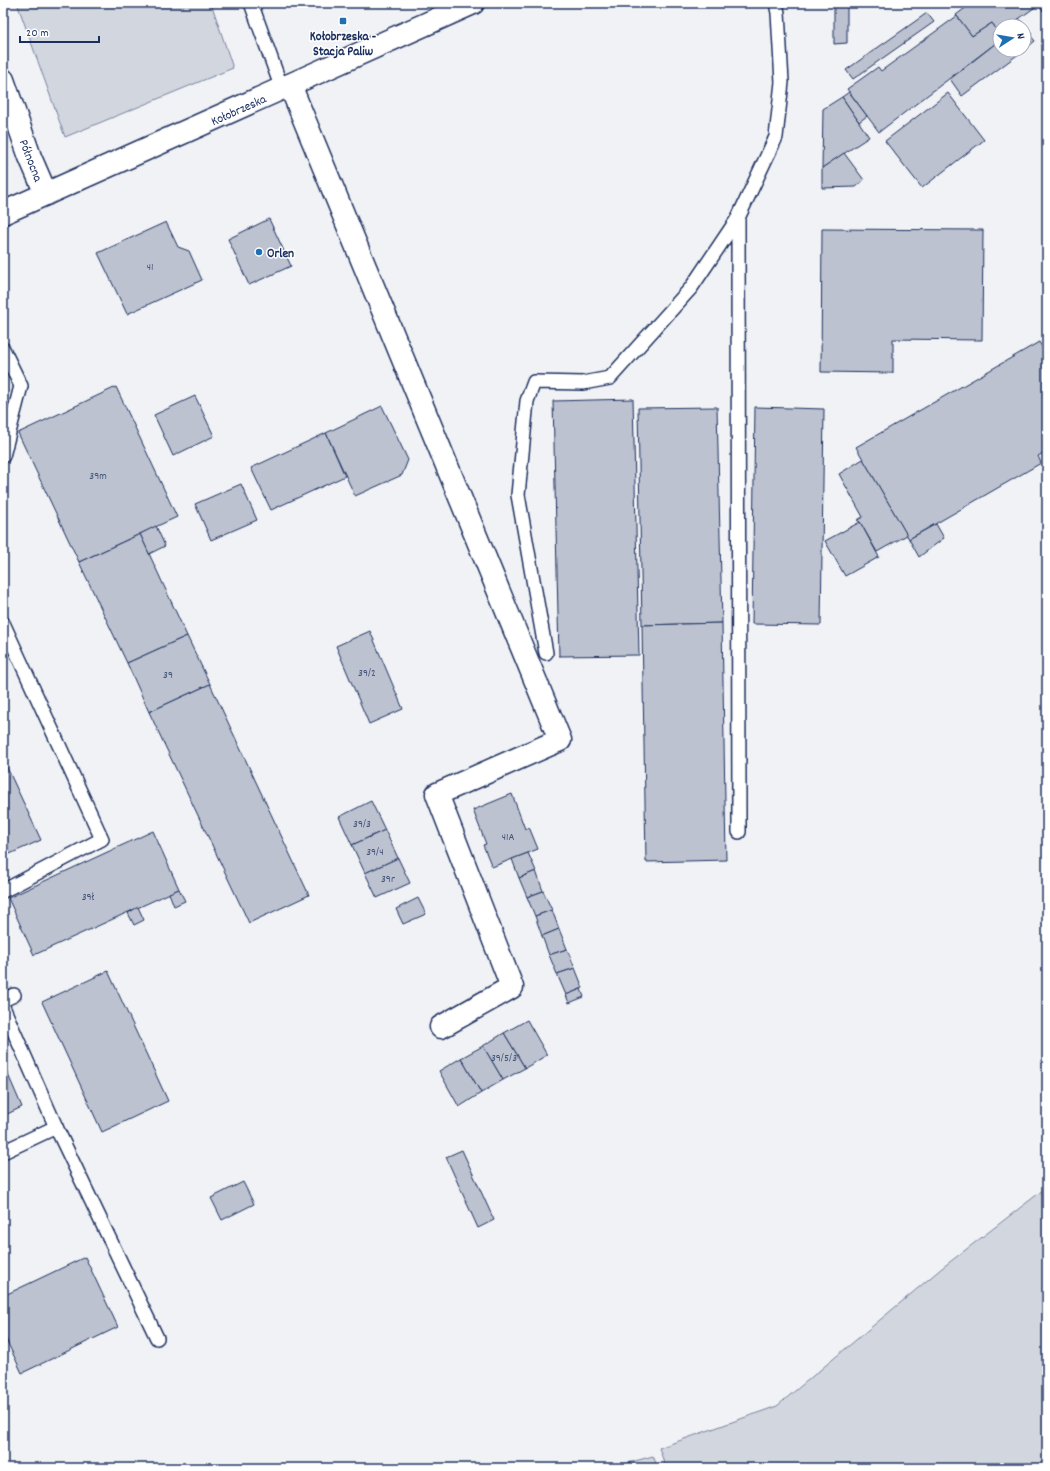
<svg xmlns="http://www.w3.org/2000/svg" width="1050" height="1471" viewBox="0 0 1050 1471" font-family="Dekko,sans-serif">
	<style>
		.green { fill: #d2d6df; stroke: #76829e }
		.building { fill: #bcc2d0; stroke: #1b2f5e }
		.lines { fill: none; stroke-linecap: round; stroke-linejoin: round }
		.lane-casing { stroke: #1b2f5e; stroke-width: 16 }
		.street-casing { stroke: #1b2f5e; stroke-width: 25 }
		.secondary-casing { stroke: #1b2f5e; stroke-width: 25 }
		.lane { stroke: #fff; stroke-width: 13 }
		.street { stroke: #fff; stroke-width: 22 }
		.secondary { stroke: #fff; stroke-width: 22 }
		.poi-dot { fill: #1f6fb2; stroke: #fff; stroke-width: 1.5 }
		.labels { text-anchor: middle; stroke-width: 3; stroke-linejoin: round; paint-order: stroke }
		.number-label { font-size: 11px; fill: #43547a }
		.poi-label { font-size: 13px; font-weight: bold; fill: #1b2f5e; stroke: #fff }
		.street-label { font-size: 13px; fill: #1b2f5e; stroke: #fff }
	</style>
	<rect width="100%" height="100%" fill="#f1f2f5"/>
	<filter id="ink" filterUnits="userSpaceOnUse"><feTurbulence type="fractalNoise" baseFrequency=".025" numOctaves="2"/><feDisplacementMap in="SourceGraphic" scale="8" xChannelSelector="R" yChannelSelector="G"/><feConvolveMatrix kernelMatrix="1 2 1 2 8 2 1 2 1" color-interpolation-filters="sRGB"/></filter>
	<g filter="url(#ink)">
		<g class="green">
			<path d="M 17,3 L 211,3 L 233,68 L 65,137 Z"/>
			<path d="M 1047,1187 L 1047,1468 L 666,1468 L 659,1448 L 777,1406 L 942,1268 Z"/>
			<path d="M 653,1456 L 658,1468 L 610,1468 Z"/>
		</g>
		<g class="building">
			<path d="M 834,3 L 847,3 L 847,43 L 834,44 Z"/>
			<path d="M 972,3 L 1047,3 L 1047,8 L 1043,11 L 1038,5 L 1009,26 L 1000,26 L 999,33 L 992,23 L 972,36 L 956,15 Z"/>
			<path d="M 927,13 L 934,22 L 853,79 L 846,70 Z"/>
			<path d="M 957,16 L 972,36 L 992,23 L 999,33 L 1000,32 L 1000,40 L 879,132 L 847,89 L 878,67 L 881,71 Z"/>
			<path d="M 1019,19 L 1032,34 L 1030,35 L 1035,41 L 1024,50 L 1024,26 L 1009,26 Z"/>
			<path d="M 1000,40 L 1000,50 L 1024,50 L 962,96 L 950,79 Z"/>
			<path d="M 849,92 L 867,116 L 859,122 L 842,97 Z"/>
			<path d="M 948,93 L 984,140 L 922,188 L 885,141 Z"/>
			<path d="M 842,97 L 869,137 L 822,168 L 823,109 Z"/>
			<path d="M 844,153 L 864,180 L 856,187 L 822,188 L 822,168 Z"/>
			<path d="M 269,219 L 291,266 L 249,285 L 228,239 Z"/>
			<path d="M 166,222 L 178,247 L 189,251 L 202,280 L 127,314 L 98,253 Z"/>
			<path d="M 822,229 L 983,230 L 982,340 L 893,339 L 893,373 L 821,372 Z"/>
			<path d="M 1039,342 L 1047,355 L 1047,451 L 1038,456 L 1041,463 L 909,539 L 856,447 Z"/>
			<path d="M 116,387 L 177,517 L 79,562 L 18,433 Z"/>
			<path d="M 195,396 L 214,436 L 173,456 L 154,415 Z"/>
			<path d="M 633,399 L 639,655 L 559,656 L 553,401 Z"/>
			<path d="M 382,406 L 408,460 L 402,475 L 355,496 L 326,433 Z"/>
			<path d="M 717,407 L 722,623 L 642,625 L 638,408 Z"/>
			<path d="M 755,407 L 824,409 L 821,625 L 752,624 Z"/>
			<path d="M 326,433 L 345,476 L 271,510 L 251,468 Z"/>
			<path d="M 863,459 L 907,535 L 877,552 L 860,522 L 857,520 L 863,517 L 839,474 Z"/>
			<path d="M 241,484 L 257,520 L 211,540 L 195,504 Z"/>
			<path d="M 860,522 L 879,557 L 845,576 L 825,541 Z"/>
			<path d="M 936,524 L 944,538 L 919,557 L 909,539 Z"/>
			<path d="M 156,526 L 165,546 L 149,554 L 140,534 Z"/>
			<path d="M 140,534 L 187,636 L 127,663 L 79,562 Z"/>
			<path d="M 722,623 L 726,860 L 646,862 L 642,625 Z"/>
			<path d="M 370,631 L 403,709 L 369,724 L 336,646 Z"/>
			<path d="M 187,636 L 210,684 L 149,712 L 127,663 Z"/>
			<path d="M 210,684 L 309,895 L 249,923 L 149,712 Z"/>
			<path d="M 3,759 L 41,840 L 3,857 Z"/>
			<path d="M 512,794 L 525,829 L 529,827 L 538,849 L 492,867 L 483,845 L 486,844 L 473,810 Z"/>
			<path d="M 371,801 L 385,830 L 352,845 L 339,817 Z"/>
			<path d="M 385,830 L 398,858 L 365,873 L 352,845 Z"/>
			<path d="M 153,831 L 179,889 L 34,955 L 8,898 Z"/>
			<path d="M 528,853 L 536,871 L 519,878 L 512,859 Z"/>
			<path d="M 398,858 L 410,883 L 377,898 L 365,873 Z"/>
			<path d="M 536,871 L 543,891 L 527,897 L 519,878 Z"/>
			<path d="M 179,889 L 185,901 L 174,906 L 169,893 Z"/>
			<path d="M 543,891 L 552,910 L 535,916 L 527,897 Z"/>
			<path d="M 418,898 L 426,914 L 403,924 L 396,909 Z"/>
			<path d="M 138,907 L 144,920 L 134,925 L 128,913 Z"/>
			<path d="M 552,910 L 559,929 L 542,936 L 535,916 Z"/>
			<path d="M 559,929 L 567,949 L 549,955 L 542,936 Z"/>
			<path d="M 567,949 L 575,968 L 557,974 L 549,955 Z"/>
			<path d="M 575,968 L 583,988 L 566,995 L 557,974 Z"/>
			<path d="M 108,971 L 168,1101 L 102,1132 L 42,1002 Z"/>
			<path d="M 581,989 L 584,997 L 569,1003 L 566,995 Z"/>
			<path d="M 527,1020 L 547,1055 L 525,1068 L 504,1033 Z"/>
			<path d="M 504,1033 L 525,1068 L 503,1080 L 483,1046 Z"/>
			<path d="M 483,1046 L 503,1080 L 481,1093 L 461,1058 Z"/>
			<path d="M 461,1058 L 481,1093 L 459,1107 L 439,1071 Z"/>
			<path d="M 3,1063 L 22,1107 L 3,1116 Z"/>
			<path d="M 462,1150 L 494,1220 L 478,1228 L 446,1157 Z"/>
			<path d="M 243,1182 L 254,1204 L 222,1220 L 211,1198 Z"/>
			<path d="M 85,1257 L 118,1327 L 22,1373 L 3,1333 L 3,1296 Z"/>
			<path d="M 3,1333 L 8,1343 L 3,1345 Z"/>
		</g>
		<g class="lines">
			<g class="lane-casing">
				<g id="lane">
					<path d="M 251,3 L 282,89"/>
					<path d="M 3,349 L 21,386 L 3,456"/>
					<path d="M 3,623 L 102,839 L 3,891"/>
					<path d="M 546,653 L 518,495 L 527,401 L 534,382 L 583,383 L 610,378 L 691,288 L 738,218"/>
					<path d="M 739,832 L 738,218 L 776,137 L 782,82 L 778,13 L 776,3"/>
					<path d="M 3,1000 L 14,995"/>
					<path d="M 3,1007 L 56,1127 L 157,1338"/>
					<path d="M 3,1152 L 56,1127"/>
				</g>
			</g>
			<g class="street-casing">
				<g id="street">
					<path d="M 3,80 L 30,157 L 46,194"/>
					<path d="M 290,85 L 560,740 L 437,794 L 512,987 L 441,1027"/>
				</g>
			</g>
			<g class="secondary-casing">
				<path id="secondary" d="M 3,213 L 473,3"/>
			</g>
			<use href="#lane" class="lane"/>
			<use href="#street" class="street"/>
			<use href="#secondary" class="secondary"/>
		</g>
	</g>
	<g class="poi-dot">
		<rect x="339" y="17" width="8" height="8" rx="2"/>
		<circle cx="259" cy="252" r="4"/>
	</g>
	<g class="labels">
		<g class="number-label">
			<text x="150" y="270">41</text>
			<text x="98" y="479">39m</text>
			<text x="367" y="676">39/2</text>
			<text x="168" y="678">39</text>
			<text x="362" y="827">39/3</text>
			<text x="508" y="840">41A</text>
			<text x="375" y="855">39/4</text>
			<text x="388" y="882">39r</text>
			<text x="88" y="900">39ł</text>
			<text x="504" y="1061">39/5/3</text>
		</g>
		<g class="poi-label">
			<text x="343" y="40">Kołobrzeska -<tspan x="343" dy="15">Stacja Paliw</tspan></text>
			<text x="267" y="257" text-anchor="start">Orlen</text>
		</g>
		<g class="street-label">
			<text transform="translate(238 109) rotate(-24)" y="5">Kołobrzeska</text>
			<text transform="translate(32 160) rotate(69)" y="5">Północna</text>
		</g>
	</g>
	<rect width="1050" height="1471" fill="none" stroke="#fff" stroke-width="16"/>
	<rect x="8" y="8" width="1034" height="1455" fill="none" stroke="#1b2f5e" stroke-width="1.5" filter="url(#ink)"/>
	<g transform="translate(1012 38) rotate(78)"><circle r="19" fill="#ffffff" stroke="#a4acbf"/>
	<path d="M0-3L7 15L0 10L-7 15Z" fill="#1f6fb2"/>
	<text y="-6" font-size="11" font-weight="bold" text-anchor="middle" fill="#1b2f5e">N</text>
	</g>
	<path d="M20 36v6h79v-6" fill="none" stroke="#1b2f5e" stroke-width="2"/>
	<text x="26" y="36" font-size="12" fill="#1b2f5e" stroke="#ffffff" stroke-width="3" paint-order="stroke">20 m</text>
</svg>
